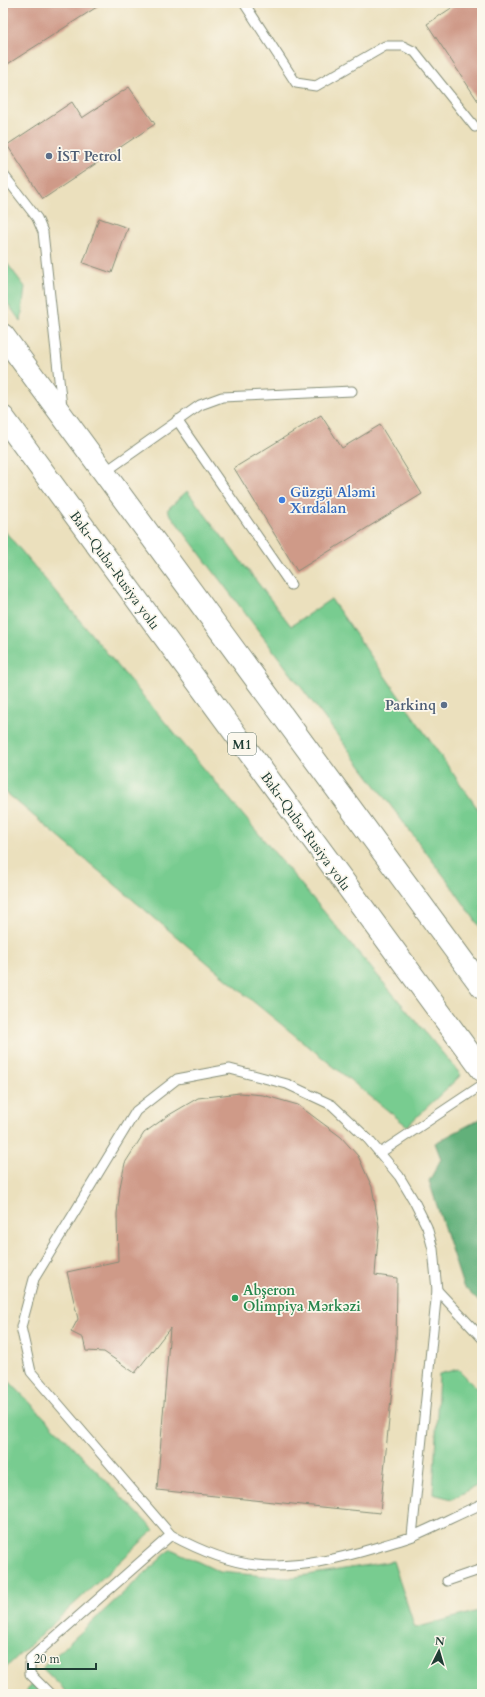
<svg xmlns="http://www.w3.org/2000/svg" width="485" height="1697" viewBox="0 0 485 1697" font-family="Cardo,serif">
	<style>
		.green { fill: #78cc90; stroke: #4c8462 }
		.forest { fill: #62b07a; stroke: #407657 }
		.building { fill: #cf9a88 }
		.lines { fill: none; stroke-linecap: round; stroke-linejoin: round }
		.lane-casing { stroke: #858e78; stroke-width: 11 }
		.highway-casing { stroke: #858e78; stroke-width: 24 }
		.lane { stroke: #fff; stroke-width: 9 }
		.highway { stroke: #fff; stroke-width: 22 }
		.service-dot { fill: #5c6f8a; stroke: #fbf7ec; stroke-width: 1.5 }
		.shop-dot { fill: #3f7fe0; stroke: #fbf7ec; stroke-width: 1.5 }
		.leisure-dot { fill: #2e9e5b; stroke: #fbf7ec; stroke-width: 1.5 }
		.labels { text-anchor: middle; stroke-width: 3.5; stroke-linejoin: round; paint-order: stroke }
		.shield { fill: #fbf7ec; stroke: #61756b; stroke-width: 1 }
		.shield-label { font-size: 13px; font-weight: bold; fill: #1f3d34 }
		.service-label { font-size: 14px; font-weight: bold; fill: #4e5e75; stroke: #fbf7ec; text-anchor: start }
		.shop-label { font-size: 14px; font-weight: bold; fill: #366cbe; stroke: #fbf7ec; text-anchor: start }
		.street-label { font-size: 14px; fill: #1f3d34; stroke: #fbf7ec }
		.leisure-label { font-size: 14px; font-weight: bold; fill: #27864d; stroke: #fbf7ec; text-anchor: start }
	</style>
	<rect width="100%" height="100%" fill="#fbf7ec"/>
	<filter id="ink" filterUnits="userSpaceOnUse"><feTurbulence type="fractalNoise" baseFrequency=".025" numOctaves="2"/><feDisplacementMap in="SourceGraphic" scale="8" xChannelSelector="R" yChannelSelector="G"/><feConvolveMatrix kernelMatrix="1 2 1 2 8 2 1 2 1" color-interpolation-filters="sRGB"/></filter>
	<filter id="wash" filterUnits="userSpaceOnUse"><feTurbulence type="fractalNoise" baseFrequency=".012" numOctaves="4" result="noise"/><feDisplacementMap in="SourceGraphic" scale="16" xChannelSelector="R" yChannelSelector="G"/><feGaussianBlur stdDeviation="0.9" result="paint"/><feColorMatrix in="noise" values="0 0 0 0 0 0 0 0 0 0 0 0 0 0 0 0 0 1.4 0 .05"/><feComposite in="paint" operator="in"/></filter>
	<g filter="url(#wash)">
		<rect width="100%" height="100%" fill="#ebe0bd"/>
		<g class="green">
			<path d="M 3,258 L 25,287 L 21,322 L 3,297 Z"/>
			<path d="M 187,491 L 291,626 L 331,599 L 480,812 L 482,817 L 482,930 L 450,884 L 167,510 Z"/>
			<path d="M 3,529 L 461,1075 L 407,1126 L 255,1003 L 3,790 Z"/>
			<path d="M 458,1369 L 482,1393 L 482,1483 L 452,1499 L 433,1494 L 439,1374 Z"/>
			<path d="M 3,1375 L 154,1530 L 3,1670 Z"/>
			<path d="M 171,1549 L 220,1572 L 289,1578 L 393,1561 L 415,1628 L 482,1610 L 482,1694 L 69,1694 L 42,1668 Z"/>
			<path d="M 33,1684 L 43,1694 L 23,1694 Z"/>
		</g>
		<path class="forest" d="M 482,1118 L 482,1305 L 463,1286 L 429,1181 L 441,1159 L 435,1143 Z"/>
		<g id="blocks">
			<g class="building">
				<path d="M 3,3 L 103,3 L 3,67 Z"/>
				<path d="M 459,3 L 482,3 L 482,107 L 427,24 Z"/>
				<path d="M 129,87 L 155,124 L 43,199 L 7,145 L 72,102 L 82,118 Z"/>
				<path d="M 99,218 L 128,228 L 112,273 L 83,263 Z"/>
				<path d="M 321,415 L 342,448 L 380,425 L 422,494 L 297,571 L 234,468 Z"/>
				<path d="M 240,1093 L 263,1095 L 298,1105 L 341,1137 L 358,1156 L 372,1187 L 379,1226 L 375,1275 L 397,1278 L 396,1347 L 380,1513 L 157,1490 L 170,1328 L 135,1373 L 104,1352 L 86,1351 L 83,1338 L 71,1332 L 78,1319 L 67,1272 L 118,1261 L 117,1214 L 120,1187 L 125,1163 L 144,1133 L 169,1115 L 198,1098 Z"/>
			</g>
		</g>
	</g>
	<g filter="url(#ink)">
		<use href="#blocks" fill-opacity="0" stroke="#858e78" stroke-width="1"/>
		<g class="lines">
			<g class="lane-casing">
				<g id="lane">
					<path d="M 244,3 L 296,83 L 316,86 L 385,46 L 403,46 L 415,52 L 475,127"/>
					<path d="M 3,174 L 37,218 L 43,232 L 62,407"/>
					<path d="M 177,420 L 291,585"/>
					<path d="M 105,472 L 200,405 L 222,397 L 352,391"/>
					<path d="M 380,1153 L 482,1085"/>
					<path d="M 437,1290 L 482,1338"/>
					<path d="M 412,1536 L 437,1290 L 433,1249 L 427,1227 L 414,1201 L 399,1176 L 368,1139 L 332,1105 L 287,1084 L 230,1069 L 177,1079 L 136,1111 L 34,1279 L 21,1327 L 31,1372 L 171,1535 C 197,1549 226,1562 256,1565 C 298,1569 338,1559 378,1547 C 390,1543 402,1540 413,1536 C 436,1526 459,1514 482,1504"/>
					<path d="M 447,1581 L 482,1569"/>
					<path d="M 50,1694 L 30,1674 L 30,1659 L 171,1535"/>
				</g>
			</g>
			<g class="highway-casing">
				<g id="highway">
					<path d="M 3,335 L 482,987"/>
					<path d="M 3,417 L 482,1070"/>
				</g>
			</g>
			<use href="#lane" class="lane"/>
			<use href="#highway" class="highway"/>
		</g>
	</g>
	<g class="service-dot">
		<circle cx="49" cy="156" r="4"/>
		<circle cx="444" cy="705" r="4"/>
	</g>
	<circle class="shop-dot" cx="282" cy="500" r="4"/>
	<circle class="leisure-dot" cx="235" cy="1298" r="4"/>
	<g class="labels">
		<rect class="shield" x="228" y="733" width="28" height="22" rx="3"/>
		<g class="shield-label">
			<text x="242" y="749">M1</text>
		</g>
		<g class="service-label">
			<text x="57" y="161">İST Petrol</text>
			<text x="436" y="710" text-anchor="end">Parkinq</text>
		</g>
		<g class="shop-label">
			<text x="290" y="497">Güzgü Aləmi<tspan x="290" dy="16">Xırdalan</tspan></text>
		</g>
		<g class="street-label">
			<text transform="translate(115 570) rotate(54)" y="5">Bakı-Quba-Rusiya yolu</text>
			<text transform="translate(306 831) rotate(54)" y="5">Bakı-Quba-Rusiya yolu</text>
		</g>
		<g class="leisure-label">
			<text x="243" y="1295">Abşeron<tspan x="243" dy="16">Olimpiya Mərkəzi</tspan></text>
		</g>
	</g>
	<rect width="485" height="1697" fill="none" stroke="#fbf7ec" stroke-width="16"/>
	<g transform="translate(439 1651) rotate(5)" stroke="#fbf7ec" stroke-width="3" paint-order="stroke">
	<path d="M0-3L7 15L0 10L-7 15Z" fill="#1f3d34"/>
	<text y="-6" font-size="11" font-weight="bold" text-anchor="middle" fill="#1f3d34">N</text>
	</g>
	<path d="M28 1663v6h68v-6" fill="none" stroke="#1f3d34" stroke-width="2"/>
	<text x="34" y="1663" font-size="12" fill="#1f3d34" stroke="#fbf7ec" stroke-width="3" paint-order="stroke">20 m</text>
</svg>
